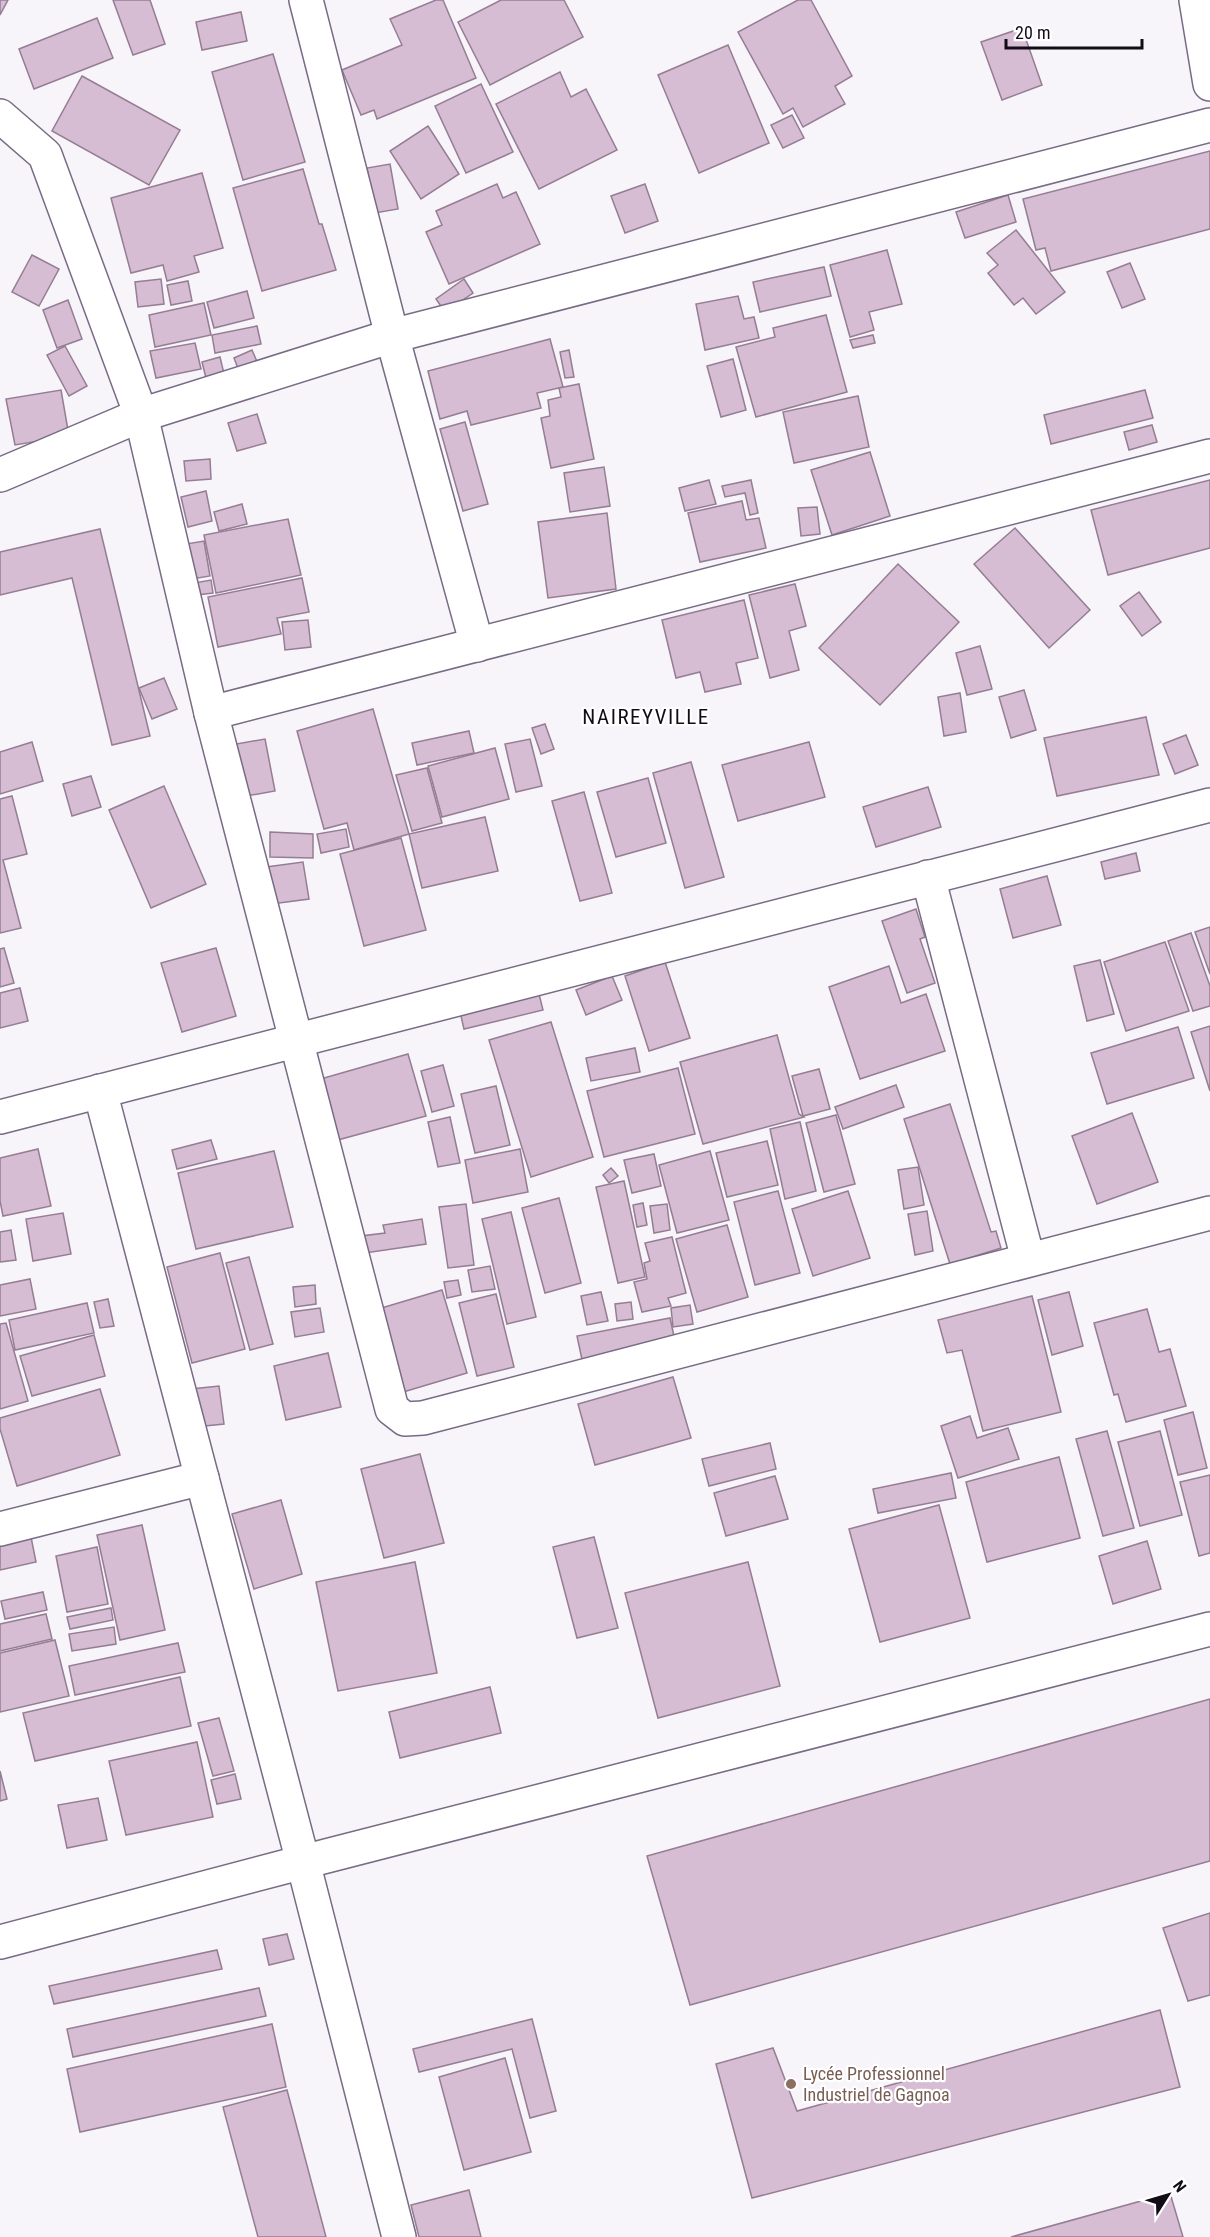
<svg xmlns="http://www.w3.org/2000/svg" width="1210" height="2237" viewBox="0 0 1210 2237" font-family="'Roboto Condensed',sans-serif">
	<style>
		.building { fill: #d6bdd4; stroke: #957d93; stroke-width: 1.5 }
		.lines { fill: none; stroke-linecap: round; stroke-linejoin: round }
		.minor-casing { stroke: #786b85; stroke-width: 36 }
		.tertiary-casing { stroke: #786b85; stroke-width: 36 }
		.minor { stroke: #fff; stroke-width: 33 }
		.tertiary { stroke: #fff; stroke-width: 33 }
		.education-dot { fill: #8d6e63; stroke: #fff; stroke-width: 2 }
		.labels { text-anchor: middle; stroke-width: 4.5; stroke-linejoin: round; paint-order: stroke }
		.education-label { font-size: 18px; fill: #785e54; stroke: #fff; text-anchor: start }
		.quarter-label { font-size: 21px; letter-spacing: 1.5px; fill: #110c16; stroke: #fff }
	</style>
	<rect width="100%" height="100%" fill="#f7f4fa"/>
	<g class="building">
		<path d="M 0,0 L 8,0 L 0,15 Z"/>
		<path d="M 113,0 L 150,0 L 165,44 L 133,55 Z"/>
		<path d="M 436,0 L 443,0 L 476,78 L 377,119 L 374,110 L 361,115 L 342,70 L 402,45 L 390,19 Z"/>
		<path d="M 501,0 L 564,0 L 583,37 L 490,85 L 458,22 Z"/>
		<path d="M 798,0 L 811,0 L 852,76 L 835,86 L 845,104 L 803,127 L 793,108 L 783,114 L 738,32 Z"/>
		<path d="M 241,12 L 247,41 L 202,50 L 196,22 Z"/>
		<path d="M 97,18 L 113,58 L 34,89 L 19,49 Z"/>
		<path d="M 1022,28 L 1042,85 L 1002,100 L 981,42 Z"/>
		<path d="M 728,45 L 769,143 L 699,173 L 658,75 Z"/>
		<path d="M 273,54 L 305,162 L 243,180 L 212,72 Z"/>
		<path d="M 560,72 L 571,97 L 586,89 L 617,150 L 539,189 L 496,104 Z"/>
		<path d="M 82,76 L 180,130 L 149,185 L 52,131 Z"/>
		<path d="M 481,84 L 513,152 L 466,173 L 435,106 Z"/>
		<path d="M 792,115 L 804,138 L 783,148 L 771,125 Z"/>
		<path d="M 428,126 L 459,174 L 421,199 L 390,151 Z"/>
		<path d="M 1210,151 L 1210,229 L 1051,271 L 1045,248 L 1036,250 L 1023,199 Z"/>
		<path d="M 390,164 L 398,209 L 375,213 L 367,168 Z"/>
		<path d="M 303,169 L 319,224 L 322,224 L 336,270 L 262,291 L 233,188 Z"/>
		<path d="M 202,173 L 223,248 L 194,256 L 199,272 L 167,281 L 163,265 L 131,273 L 111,198 Z"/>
		<path d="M 497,184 L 503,198 L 516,192 L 540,244 L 449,284 L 426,232 L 442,225 L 436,211 Z"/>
		<path d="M 645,184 L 658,221 L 625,233 L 611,196 Z"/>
		<path d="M 1008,195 L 1016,222 L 965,238 L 956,212 Z"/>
		<path d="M 1016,230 L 1065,292 L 1036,314 L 1023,298 L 1014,305 L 988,273 L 998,265 L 987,253 Z"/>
		<path d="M 887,250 L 902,304 L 869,312 L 874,330 L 850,337 L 830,265 Z"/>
		<path d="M 32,255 L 59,269 L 39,306 L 12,292 Z"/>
		<path d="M 1130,263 L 1145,299 L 1122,308 L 1107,272 Z"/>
		<path d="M 824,267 L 831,296 L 760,312 L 753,282 Z"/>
		<path d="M 161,279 L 164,304 L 138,307 L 135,282 Z"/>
		<path d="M 464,279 L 473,293 L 445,312 L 436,299 Z"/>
		<path d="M 188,281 L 192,301 L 171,305 L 167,285 Z"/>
		<path d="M 247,291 L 254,318 L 214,328 L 207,302 Z"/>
		<path d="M 738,296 L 744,319 L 754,317 L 759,338 L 705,350 L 696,304 Z"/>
		<path d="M 68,300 L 82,339 L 57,348 L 43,310 Z"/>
		<path d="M 204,303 L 211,335 L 155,347 L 149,315 Z"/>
		<path d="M 826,315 L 847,392 L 756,417 L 736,347 L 775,337 L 773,328 Z"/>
		<path d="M 257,326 L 261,344 L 215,353 L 212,335 Z"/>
		<path d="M 873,335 L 875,343 L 853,348 L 850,340 Z"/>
		<path d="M 550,339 L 563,387 L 537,393 L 541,408 L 471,425 L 467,411 L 440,419 L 428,371 Z"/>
		<path d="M 195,343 L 201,369 L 156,378 L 150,351 Z"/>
		<path d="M 65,346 L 87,386 L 69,396 L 47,355 Z"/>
		<path d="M 252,350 L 261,371 L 242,379 L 234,358 Z"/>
		<path d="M 569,350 L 574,377 L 565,378 L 560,352 Z"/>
		<path d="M 220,357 L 225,378 L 207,382 L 202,362 Z"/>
		<path d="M 733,359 L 746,410 L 721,417 L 707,366 Z"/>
		<path d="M 579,384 L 594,459 L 551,468 L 541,418 L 550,416 L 548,400 L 561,397 L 559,388 Z"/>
		<path d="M 61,390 L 69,436 L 15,445 L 6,399 Z"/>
		<path d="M 1145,390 L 1153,418 L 1051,444 L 1044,415 Z"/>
		<path d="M 858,396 L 869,447 L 794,463 L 783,412 Z"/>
		<path d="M 257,414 L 266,443 L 237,451 L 228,423 Z"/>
		<path d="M 465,422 L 488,504 L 463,511 L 440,429 Z"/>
		<path d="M 1152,425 L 1157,442 L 1129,450 L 1124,432 Z"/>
		<path d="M 870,452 L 890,516 L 832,535 L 811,470 Z"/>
		<path d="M 210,459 L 211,479 L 186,481 L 184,461 Z"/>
		<path d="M 604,467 L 610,506 L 570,512 L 564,473 Z"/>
		<path d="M 709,480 L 716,504 L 685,511 L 679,488 Z"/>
		<path d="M 751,480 L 758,513 L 750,515 L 745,493 L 725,497 L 722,486 Z"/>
		<path d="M 1210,480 L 1210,548 L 1108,575 L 1091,510 Z"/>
		<path d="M 206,491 L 212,521 L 188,527 L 181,497 Z"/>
		<path d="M 742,501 L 746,520 L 759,518 L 766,548 L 700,562 L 688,513 Z"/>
		<path d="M 242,504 L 247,524 L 219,531 L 214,512 Z"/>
		<path d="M 817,507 L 820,534 L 801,536 L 798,508 Z"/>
		<path d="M 607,513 L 616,589 L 548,598 L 538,522 Z"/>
		<path d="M 288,519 L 301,575 L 216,593 L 204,535 Z"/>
		<path d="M 1015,528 L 1090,610 L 1049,648 L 974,564 Z"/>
		<path d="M 100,529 L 150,736 L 112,745 L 72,578 L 0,595 L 0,552 Z"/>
		<path d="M 204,541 L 210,576 L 192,579 L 186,544 Z"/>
		<path d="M 898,564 L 959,622 L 880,705 L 819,648 Z"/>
		<path d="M 302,578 L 309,612 L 277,618 L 281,634 L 218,647 L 208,597 Z"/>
		<path d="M 211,580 L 213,593 L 197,595 L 194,583 Z"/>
		<path d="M 795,584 L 806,626 L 789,631 L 799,670 L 770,678 L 749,595 Z"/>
		<path d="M 1139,592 L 1161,622 L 1142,636 L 1120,606 Z"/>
		<path d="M 744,600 L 758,658 L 736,663 L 741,684 L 705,692 L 700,672 L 676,678 L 662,620 Z"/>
		<path d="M 308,620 L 311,647 L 285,650 L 282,622 Z"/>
		<path d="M 980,646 L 992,689 L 967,695 L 956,653 Z"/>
		<path d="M 164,678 L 177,709 L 152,719 L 139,688 Z"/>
		<path d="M 1024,690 L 1036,730 L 1011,738 L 999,697 Z"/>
		<path d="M 960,693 L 966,732 L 944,736 L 938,697 Z"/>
		<path d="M 373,709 L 409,834 L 354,850 L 347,823 L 324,829 L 297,731 Z"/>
		<path d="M 1146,717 L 1159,775 L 1057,796 L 1044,738 Z"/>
		<path d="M 545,724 L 554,749 L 541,754 L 532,728 Z"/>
		<path d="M 469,731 L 474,753 L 417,765 L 412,743 Z"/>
		<path d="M 1186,735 L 1198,765 L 1175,774 L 1163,744 Z"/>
		<path d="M 265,739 L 275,791 L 235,798 L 225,746 Z"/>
		<path d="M 530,739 L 542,786 L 516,792 L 505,744 Z"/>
		<path d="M 32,742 L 43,781 L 0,794 L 0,752 Z"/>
		<path d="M 809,742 L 825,797 L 738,821 L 722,765 Z"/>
		<path d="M 495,748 L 509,799 L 442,817 L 428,766 Z"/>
		<path d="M 691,762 L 724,877 L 685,888 L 653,773 Z"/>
		<path d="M 427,768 L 442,823 L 412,831 L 396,775 Z"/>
		<path d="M 91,776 L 101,807 L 72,816 L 63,784 Z"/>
		<path d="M 648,778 L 666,843 L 616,857 L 597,792 Z"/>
		<path d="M 164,786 L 206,884 L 151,908 L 109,810 Z"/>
		<path d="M 928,787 L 941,827 L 876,847 L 863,807 Z"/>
		<path d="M 584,792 L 612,893 L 580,901 L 552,801 Z"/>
		<path d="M 12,796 L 27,854 L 3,860 L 21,928 L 0,933 L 0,799 Z"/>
		<path d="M 485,817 L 498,871 L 422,888 L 409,834 Z"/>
		<path d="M 346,829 L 349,847 L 321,853 L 317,834 Z"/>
		<path d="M 270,832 L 313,834 L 313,858 L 270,857 Z"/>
		<path d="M 401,838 L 426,930 L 364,946 L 340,854 Z"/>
		<path d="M 1136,853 L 1140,871 L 1105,879 L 1101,862 Z"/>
		<path d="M 303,862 L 309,899 L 264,905 L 259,868 Z"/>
		<path d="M 1047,876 L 1061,925 L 1013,938 L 1000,889 Z"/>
		<path d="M 916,909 L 925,937 L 920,939 L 935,983 L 907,993 L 882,921 Z"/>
		<path d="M 1210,927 L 1210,974 L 1195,932 Z"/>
		<path d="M 1191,933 L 1210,986 L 1210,1006 L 1193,1011 L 1168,941 Z"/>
		<path d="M 1165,942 L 1189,1011 L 1126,1031 L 1104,962 Z"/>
		<path d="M 4,948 L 14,983 L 0,987 L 0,949 Z"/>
		<path d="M 216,948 L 236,1016 L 182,1032 L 161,963 Z"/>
		<path d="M 1100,960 L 1114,1014 L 1087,1021 L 1074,966 Z"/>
		<path d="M 665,962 L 690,1038 L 649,1051 L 625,976 Z"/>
		<path d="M 889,966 L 901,1003 L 926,994 L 945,1051 L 860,1079 L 829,987 Z"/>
		<path d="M 612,976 L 622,1000 L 586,1015 L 576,990 Z"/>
		<path d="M 20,988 L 28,1021 L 0,1028 L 0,993 Z"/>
		<path d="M 539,994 L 543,1010 L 464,1029 L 460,1012 Z"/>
		<path d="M 551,1022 L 593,1157 L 531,1177 L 489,1040 Z"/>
		<path d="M 1210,1026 L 1210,1091 L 1191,1032 Z"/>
		<path d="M 1178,1027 L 1194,1078 L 1107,1104 L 1091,1053 Z"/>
		<path d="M 777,1035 L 799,1114 L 804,1117 L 703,1144 L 680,1062 Z"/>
		<path d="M 635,1048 L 640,1072 L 591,1081 L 586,1058 Z"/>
		<path d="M 408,1054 L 426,1116 L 334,1141 L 317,1080 Z"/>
		<path d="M 443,1065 L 454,1106 L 432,1112 L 421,1071 Z"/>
		<path d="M 678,1068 L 695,1134 L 604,1157 L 587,1091 Z"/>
		<path d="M 819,1069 L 830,1109 L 803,1116 L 792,1076 Z"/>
		<path d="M 896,1085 L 904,1107 L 843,1129 L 835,1107 Z"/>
		<path d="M 496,1086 L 510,1145 L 475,1153 L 461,1094 Z"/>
		<path d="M 950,1104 L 991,1232 L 996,1231 L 1001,1248 L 950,1264 L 904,1119 Z"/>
		<path d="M 1132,1113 L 1158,1182 L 1097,1204 L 1072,1136 Z"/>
		<path d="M 836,1115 L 855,1184 L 824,1192 L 806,1123 Z"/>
		<path d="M 450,1117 L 460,1163 L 438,1167 L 428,1122 Z"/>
		<path d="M 800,1122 L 816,1191 L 785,1199 L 770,1129 Z"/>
		<path d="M 211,1140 L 217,1159 L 177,1169 L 172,1150 Z"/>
		<path d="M 767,1141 L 778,1185 L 727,1197 L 716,1153 Z"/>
		<path d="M 38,1149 L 51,1206 L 3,1216 L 0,1201 L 0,1158 Z"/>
		<path d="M 520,1149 L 528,1192 L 473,1203 L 465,1160 Z"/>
		<path d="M 274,1151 L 293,1227 L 196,1249 L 178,1173 Z"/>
		<path d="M 710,1151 L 729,1220 L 677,1233 L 659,1165 Z"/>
		<path d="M 654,1154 L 661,1186 L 632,1193 L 624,1160 Z"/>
		<path d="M 918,1167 L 924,1205 L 904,1209 L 898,1170 Z"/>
		<path d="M 611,1168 L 618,1176 L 609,1183 L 603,1175 Z"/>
		<path d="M 624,1181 L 645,1277 L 618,1283 L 596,1187 Z"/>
		<path d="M 778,1191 L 800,1273 L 755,1285 L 734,1202 Z"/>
		<path d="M 848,1191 L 870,1258 L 813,1276 L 792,1209 Z"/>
		<path d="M 559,1198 L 581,1283 L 545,1293 L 522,1208 Z"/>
		<path d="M 643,1203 L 647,1225 L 637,1227 L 633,1205 Z"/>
		<path d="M 466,1204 L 474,1265 L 448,1268 L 439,1207 Z"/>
		<path d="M 667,1204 L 670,1230 L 654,1233 L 650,1206 Z"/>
		<path d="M 927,1211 L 933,1251 L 915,1255 L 908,1214 Z"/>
		<path d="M 511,1212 L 536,1317 L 507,1324 L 482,1219 Z"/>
		<path d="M 63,1213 L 71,1254 L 33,1261 L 26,1219 Z"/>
		<path d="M 422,1219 L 426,1244 L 365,1253 L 361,1236 L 385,1233 L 383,1225 Z"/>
		<path d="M 727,1225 L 748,1297 L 697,1312 L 676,1239 Z"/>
		<path d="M 11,1230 L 16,1260 L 0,1262 L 0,1232 Z"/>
		<path d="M 672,1237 L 686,1293 L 668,1298 L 671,1306 L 642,1312 L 634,1282 L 647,1279 L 644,1263 L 650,1261 L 645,1243 Z"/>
		<path d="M 220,1253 L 245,1349 L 192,1363 L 167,1267 Z"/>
		<path d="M 249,1257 L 273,1344 L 250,1350 L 226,1263 Z"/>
		<path d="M 490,1266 L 495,1289 L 472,1292 L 468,1270 Z"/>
		<path d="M 30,1279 L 36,1309 L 0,1316 L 0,1285 Z"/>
		<path d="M 458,1280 L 461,1295 L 447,1298 L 444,1282 Z"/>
		<path d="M 315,1285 L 316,1304 L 295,1307 L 293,1287 Z"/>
		<path d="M 442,1290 L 467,1373 L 393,1395 L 368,1312 Z"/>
		<path d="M 601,1292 L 608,1321 L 587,1325 L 581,1296 Z"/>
		<path d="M 1069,1292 L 1083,1346 L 1052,1355 L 1038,1300 Z"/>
		<path d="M 496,1294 L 514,1367 L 477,1376 L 459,1303 Z"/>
		<path d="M 1032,1296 L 1061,1412 L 983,1431 L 962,1350 L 947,1353 L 938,1320 Z"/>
		<path d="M 108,1299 L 114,1326 L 100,1328 L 94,1302 Z"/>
		<path d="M 631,1302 L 633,1319 L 617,1321 L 615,1304 Z"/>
		<path d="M 87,1303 L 94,1333 L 15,1350 L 9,1320 Z"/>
		<path d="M 690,1305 L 693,1324 L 673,1327 L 671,1308 Z"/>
		<path d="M 320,1308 L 324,1332 L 295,1337 L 291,1312 Z"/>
		<path d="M 1147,1309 L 1159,1352 L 1170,1349 L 1186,1406 L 1126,1422 L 1118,1394 L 1114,1395 L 1094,1323 Z"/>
		<path d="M 670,1318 L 677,1350 L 584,1369 L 577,1336 Z"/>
		<path d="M 6,1323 L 28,1401 L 0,1409 L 0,1324 Z"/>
		<path d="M 94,1335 L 105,1376 L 32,1396 L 20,1356 Z"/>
		<path d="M 328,1353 L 341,1407 L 286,1420 L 274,1366 Z"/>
		<path d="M 673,1377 L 691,1438 L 595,1465 L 578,1404 Z"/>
		<path d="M 219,1386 L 224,1424 L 195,1427 L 191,1389 Z"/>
		<path d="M 100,1389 L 120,1455 L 17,1486 L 0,1429 L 0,1418 Z"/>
		<path d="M 1193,1412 L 1207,1468 L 1178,1475 L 1164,1420 Z"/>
		<path d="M 970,1416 L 977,1438 L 1008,1428 L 1019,1459 L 958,1478 L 941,1426 Z"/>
		<path d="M 1107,1431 L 1134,1528 L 1103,1536 L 1076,1439 Z"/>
		<path d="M 1160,1431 L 1182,1515 L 1140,1526 L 1118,1442 Z"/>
		<path d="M 770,1443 L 776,1469 L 709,1486 L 702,1459 Z"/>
		<path d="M 420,1454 L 444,1543 L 384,1558 L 361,1469 Z"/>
		<path d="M 1059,1457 L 1080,1538 L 987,1562 L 966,1482 Z"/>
		<path d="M 951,1473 L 956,1498 L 878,1513 L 873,1489 Z"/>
		<path d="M 1210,1475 L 1210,1553 L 1199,1556 L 1180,1482 Z"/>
		<path d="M 775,1476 L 788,1519 L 726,1536 L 714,1493 Z"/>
		<path d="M 281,1500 L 302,1574 L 254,1589 L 232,1514 Z"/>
		<path d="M 939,1505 L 970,1618 L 880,1642 L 849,1529 Z"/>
		<path d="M 142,1525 L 165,1630 L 120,1640 L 97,1535 Z"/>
		<path d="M 30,1532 L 36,1562 L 0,1570 L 0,1538 Z"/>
		<path d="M 594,1537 L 618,1628 L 577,1638 L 553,1547 Z"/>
		<path d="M 1147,1541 L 1161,1589 L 1113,1604 L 1099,1556 Z"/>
		<path d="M 97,1547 L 108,1604 L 67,1612 L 56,1556 Z"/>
		<path d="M 415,1562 L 437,1673 L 338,1691 L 316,1582 Z"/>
		<path d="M 748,1562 L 780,1686 L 658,1718 L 625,1593 Z"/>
		<path d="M 43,1592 L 47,1610 L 5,1619 L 1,1601 Z"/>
		<path d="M 111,1608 L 113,1620 L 70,1629 L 67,1617 Z"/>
		<path d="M 46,1614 L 52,1639 L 0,1651 L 0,1624 Z"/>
		<path d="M 114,1627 L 116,1644 L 72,1651 L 69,1634 Z"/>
		<path d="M 55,1640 L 69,1696 L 0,1712 L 0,1653 Z"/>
		<path d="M 178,1643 L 185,1672 L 75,1695 L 69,1666 Z"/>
		<path d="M 180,1677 L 191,1726 L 35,1761 L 23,1713 Z"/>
		<path d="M 490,1687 L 501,1733 L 400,1758 L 389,1712 Z"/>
		<path d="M 1210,1699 L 1210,1861 L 690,2005 L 647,1856 Z"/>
		<path d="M 219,1718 L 234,1771 L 213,1776 L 198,1723 Z"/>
		<path d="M 197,1742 L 213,1817 L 126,1835 L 109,1761 Z"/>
		<path d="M 0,1771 L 7,1799 L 0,1801 Z"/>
		<path d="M 235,1774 L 241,1799 L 217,1804 L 211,1780 Z"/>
		<path d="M 98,1798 L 107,1840 L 67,1848 L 58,1805 Z"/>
		<path d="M 1210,1913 L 1210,1995 L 1188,2001 L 1163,1928 Z"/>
		<path d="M 287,1934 L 294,1959 L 269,1965 L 263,1939 Z"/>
		<path d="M 217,1950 L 222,1969 L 54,2004 L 49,1986 Z"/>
		<path d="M 259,1988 L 266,2016 L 73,2057 L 67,2029 Z"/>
		<path d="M 1160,2010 L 1180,2087 L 752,2198 L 716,2064 L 773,2048 L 797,2111 Z"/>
		<path d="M 532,2019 L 556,2111 L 530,2118 L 512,2049 L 419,2072 L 413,2049 Z"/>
		<path d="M 272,2024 L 286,2087 L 80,2132 L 67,2069 Z"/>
		<path d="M 505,2058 L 531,2152 L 464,2170 L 439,2077 Z"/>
		<path d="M 287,2090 L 326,2237 L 258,2237 L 223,2107 Z"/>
		<path d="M 469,2190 L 481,2237 L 419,2237 L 411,2205 Z"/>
		<path d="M 1170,2193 L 1183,2237 L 1011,2237 Z"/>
	</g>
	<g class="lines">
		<g class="minor-casing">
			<g id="minor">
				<path d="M 306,0 L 392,336 L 477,645"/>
				<path d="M 1196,0 L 1210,84"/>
				<path d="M 0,116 L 45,155 L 141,415 L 211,713 L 392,1409 L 405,1419 L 423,1418 L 1210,1213"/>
				<path d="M 0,475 L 141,415 L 392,336 L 1210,125"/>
				<path d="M 211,713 L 1210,456"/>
				<path d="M 928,877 L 1028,1259"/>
				<path d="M 100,1091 L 303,1862 L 399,2237"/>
				<path d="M 0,1117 L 1210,805"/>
				<path d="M 0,1529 L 202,1478"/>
			</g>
		</g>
		<g class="tertiary-casing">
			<path id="tertiary" d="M 0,1942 L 303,1862 L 1210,1629"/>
		</g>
		<use href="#minor" class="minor"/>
		<use href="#tertiary" class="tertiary"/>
	</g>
	<circle class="education-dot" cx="791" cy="2084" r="6"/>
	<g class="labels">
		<g class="education-label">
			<text x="803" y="2080">Lycée Professionnel<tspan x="803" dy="21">Industriel de Gagnoa</tspan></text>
		</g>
		<g class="quarter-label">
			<text x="646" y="724">NAIREYVILLE</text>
		</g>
	</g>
	<g transform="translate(1168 2195) rotate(53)" stroke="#ffffff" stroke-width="4.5" paint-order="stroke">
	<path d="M0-4.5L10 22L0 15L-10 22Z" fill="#110c16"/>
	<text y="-9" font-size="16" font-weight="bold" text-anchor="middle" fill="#110c16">N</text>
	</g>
	<path d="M1006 39v9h136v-9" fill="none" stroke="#110c16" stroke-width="3"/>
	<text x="1015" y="39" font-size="18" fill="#110c16" stroke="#ffffff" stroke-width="4.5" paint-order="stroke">20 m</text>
</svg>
